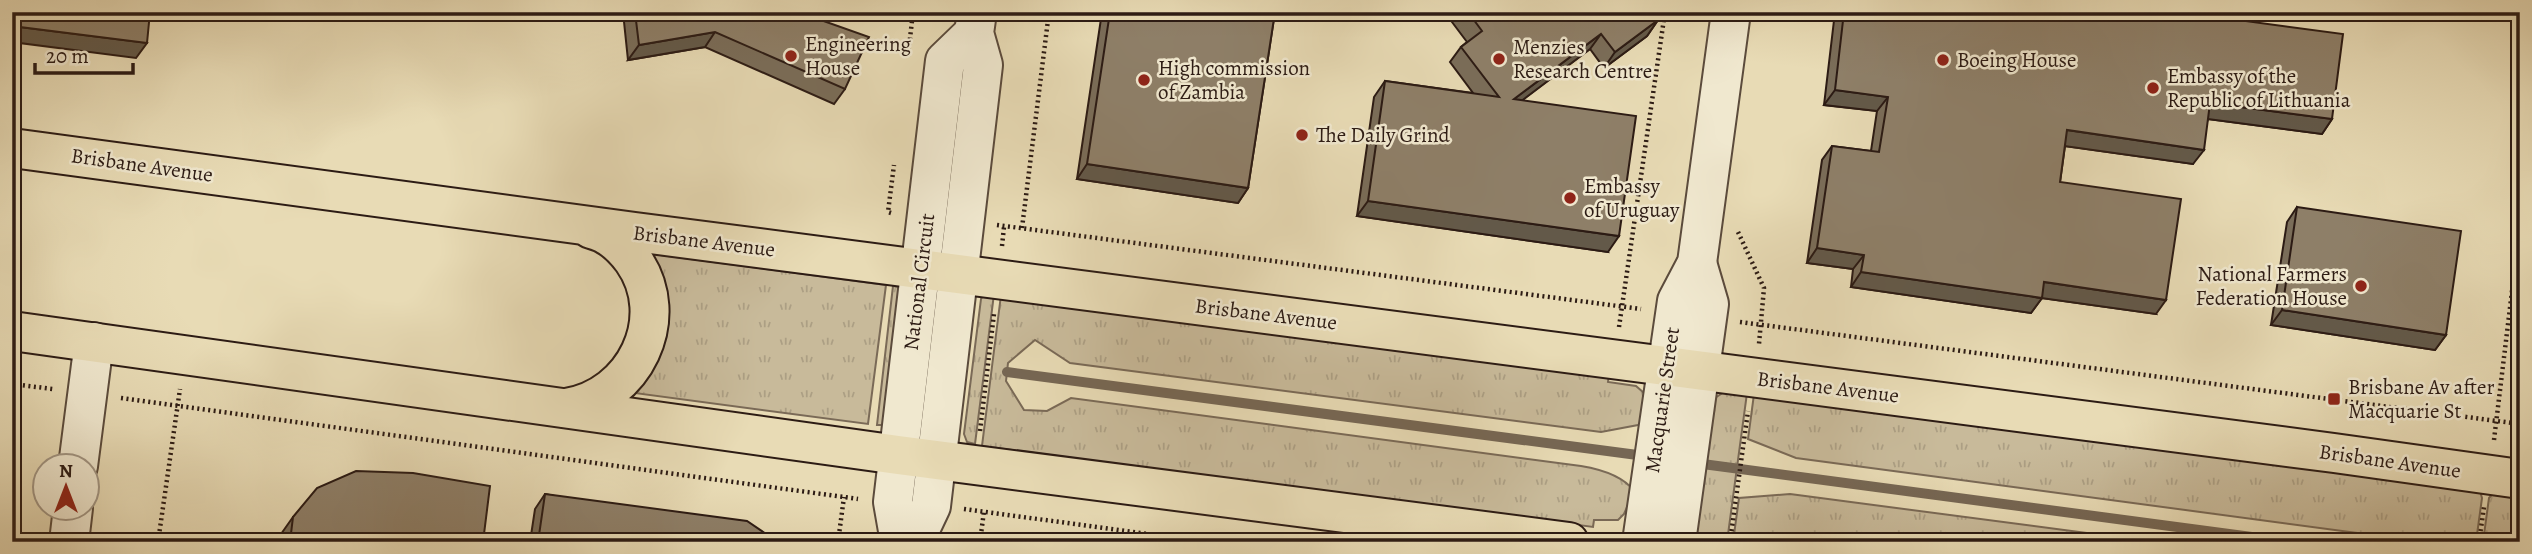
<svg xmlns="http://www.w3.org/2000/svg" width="2532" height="554" viewBox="0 0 2532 554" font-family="Alegreya,serif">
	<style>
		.grass { fill: url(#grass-tufts); stroke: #7a6a57; stroke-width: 2 }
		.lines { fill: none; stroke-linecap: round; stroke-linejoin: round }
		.stream { stroke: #766754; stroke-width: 10 }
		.minor-casing { stroke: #5b4b3c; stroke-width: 42 }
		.major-casing { stroke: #2c1b14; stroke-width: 42 }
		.path { stroke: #2c1b14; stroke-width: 4.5; stroke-dasharray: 2 3.5; stroke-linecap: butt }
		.minor { stroke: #f0e8cf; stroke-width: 38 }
		.major { stroke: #e8dbb5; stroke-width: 38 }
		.wall { fill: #7a6d59; stroke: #2c1b14; stroke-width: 2 }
		.shaded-wall { fill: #635949; stroke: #2c1b14; stroke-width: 2 }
		.building { fill: #8e7f68; stroke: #2c1b14; stroke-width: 2 }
		.poi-dot { fill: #8f2418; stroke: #f0e8cf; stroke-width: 2.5 }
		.labels { text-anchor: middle; stroke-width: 5; stroke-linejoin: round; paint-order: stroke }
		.poi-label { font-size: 21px; fill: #2c1b14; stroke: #f0e8cf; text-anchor: start }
		.street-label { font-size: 21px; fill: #2c1b14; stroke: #f0e8cf }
	</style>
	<defs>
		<pattern id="grass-tufts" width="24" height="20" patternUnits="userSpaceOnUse" patternTransform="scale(1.75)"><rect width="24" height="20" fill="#c8ba9a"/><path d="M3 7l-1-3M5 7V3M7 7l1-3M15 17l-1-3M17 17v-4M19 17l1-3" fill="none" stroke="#ac9f84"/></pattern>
	</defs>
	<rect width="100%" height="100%" fill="#e8dbb5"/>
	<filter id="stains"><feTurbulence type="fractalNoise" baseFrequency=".00286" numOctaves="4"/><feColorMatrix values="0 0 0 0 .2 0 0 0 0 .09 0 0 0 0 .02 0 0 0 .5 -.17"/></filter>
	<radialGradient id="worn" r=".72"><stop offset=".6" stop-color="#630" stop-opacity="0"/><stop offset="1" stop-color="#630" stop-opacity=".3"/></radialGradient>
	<g class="grass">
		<path d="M 645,253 L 886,285 L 868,424 L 627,392 Z"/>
		<path d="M 893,286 L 900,287 L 884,425 L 877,425 Z"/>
		<path d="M 984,294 L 994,294 L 975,444 L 967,442 L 964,434 L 981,299 Z"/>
		<path d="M 1001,295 L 1609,374 L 1608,382 L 1636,386 L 1644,393 L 1646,419 L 1638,425 L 1601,432 L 1070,363 L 1035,340 L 1008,363 L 1006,381 L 1024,410 L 1047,411 L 1071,398 L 1581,466 C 1599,469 1623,476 1634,491 L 1624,514 L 1618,520 L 1594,520 L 1593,527 L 982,446 Z"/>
		<path d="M 1724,392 L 1747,393 L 1727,542 L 1694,540 L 1715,398 Z"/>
		<path d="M 1754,394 L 2480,491 L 2482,498 L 2476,542 L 2425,542 L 1796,458 L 1748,439 Z"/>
		<path d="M 2494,492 L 2520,496 L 2520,542 L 2483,542 L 2489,498 Z"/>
		<path d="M 1790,494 L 2155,542 L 1733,542 L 1739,498 Z"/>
	</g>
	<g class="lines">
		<g class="stream">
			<path d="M 1007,372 L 1645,456"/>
			<path d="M 1695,463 L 2290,542"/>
		</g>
		<g class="minor-casing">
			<g id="minor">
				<path d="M 78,466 L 94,342"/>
				<path d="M 69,542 L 73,508"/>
				<path d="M 900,542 L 893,502 L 945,61 L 974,33"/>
				<path d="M 914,542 L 931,506 L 983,65 L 974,33 L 977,12"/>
				<path d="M 1642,542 L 1677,301 L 1697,263 L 1731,12"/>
				<path d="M 1676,542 L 1709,304 L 1697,263"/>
			</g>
		</g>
		<g class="major-casing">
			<g id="major">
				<path d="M 12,148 L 635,232 L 2334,453 L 2520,479"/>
				<path d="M 12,331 L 898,455 L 1569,542"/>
				<path d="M 566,408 C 634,398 674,318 633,260 C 622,245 609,233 591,229"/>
			</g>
		</g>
		<g class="path">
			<path d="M 908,56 L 913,12"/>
			<path d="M 891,213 L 888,212 L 894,165"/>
			<path d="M 997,225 L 1641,309"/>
			<path d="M 1022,228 L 1049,12"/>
			<path d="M 1738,232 L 1764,288 L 1759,344"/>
			<path d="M 1002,246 L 1004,227"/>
			<path d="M 1740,322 L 2520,424"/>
			<path d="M 1619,327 L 1665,12"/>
			<path d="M 12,384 L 53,389"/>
			<path d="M 121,398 L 858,499"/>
			<path d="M 980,431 L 994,314"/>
			<path d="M 2494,440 L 2520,225"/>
			<path d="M 40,492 L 43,473"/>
			<path d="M 964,509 L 1207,542"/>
			<path d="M 158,542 L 180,389"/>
			<path d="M 838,542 L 844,497"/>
			<path d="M 980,542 L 984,511"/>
			<path d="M 1730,542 L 1748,411"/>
			<path d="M 2479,542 L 2484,507"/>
		</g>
		<use href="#minor" class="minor"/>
		<use href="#major" class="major"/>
	</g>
	<g class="wall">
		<path d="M 623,12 L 802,12 L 845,89 L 834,104 L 705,47 L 628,60 Z"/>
		<path d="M 1102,12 L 1275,12 L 1248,188 L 1238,203 L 1077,179 Z"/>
		<path d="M 1453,12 L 1652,12 L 1658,20 L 1647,36 L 1604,68 L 1590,49 L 1522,100 L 1608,252 L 1357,216 L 1374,97 L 1385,81 L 1473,93 L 1450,62 L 1461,47 L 1467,42 L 1449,18 Z"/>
		<path d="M 1835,12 L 2224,12 L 2223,18 L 2332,119 L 2322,134 L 2208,119 L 2193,164 L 2065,146 L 2060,182 L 2156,314 L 2042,298 L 2031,313 L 1851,287 L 1853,269 L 1807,263 L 1822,160 L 1832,146 L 1871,151 L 1877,111 L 1824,105 Z"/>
		<path d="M 2297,207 L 2446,335 L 2435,350 L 2271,325 L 2287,222 Z"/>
		<path d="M 545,494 L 778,542 L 530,542 L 535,509 Z"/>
		<path d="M 293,517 L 483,542 L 280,542 L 281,534 Z"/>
	</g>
	<g class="shaded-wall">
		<path d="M 1658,20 L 1647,36 L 1604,68 L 1615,52 Z"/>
		<path d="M 12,26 L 147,43 L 136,58 L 12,42 Z"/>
		<path d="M 715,32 L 705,47 L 628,60 L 639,45 Z"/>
		<path d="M 1601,34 L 1590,49 L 1503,115 L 1514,99 Z"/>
		<path d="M 1835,90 L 1888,97 L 1877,111 L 1824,105 Z"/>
		<path d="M 2210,103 L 2332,119 L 2322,134 L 2200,118 Z"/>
		<path d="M 2067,130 L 2204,150 L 2193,164 L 2057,145 Z"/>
		<path d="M 1087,164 L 1248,188 L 1238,203 L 1077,179 Z"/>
		<path d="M 1368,201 L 1619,236 L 1608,252 L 1357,216 Z"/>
		<path d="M 1817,248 L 1864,255 L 1853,269 L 1807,263 Z"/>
		<path d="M 1861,272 L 2042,298 L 2031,313 L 1851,287 Z"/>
		<path d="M 2044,282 L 2166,300 L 2156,314 L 2034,297 Z"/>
		<path d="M 2282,310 L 2446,335 L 2435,350 L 2271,325 Z"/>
	</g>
	<g class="building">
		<path d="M 12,12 L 150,12 L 147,43 L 12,26 Z"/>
		<path d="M 635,12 L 802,12 L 801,13 L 869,37 L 845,89 L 715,32 L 639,45 Z"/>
		<path d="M 1110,12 L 1275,12 L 1248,188 L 1087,164 Z"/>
		<path d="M 1468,12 L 1652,12 L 1658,20 L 1615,52 L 1601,34 L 1514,99 L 1636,116 L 1619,236 L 1368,201 L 1385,81 L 1499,97 L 1461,47 L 1482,31 Z"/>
		<path d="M 1844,12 L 2224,12 L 2223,18 L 2343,34 L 2332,119 L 2210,103 L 2204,150 L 2067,130 L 2060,182 L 2181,199 L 2166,300 L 2044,282 L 2042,298 L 1861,272 L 1864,255 L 1817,248 L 1832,146 L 1879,152 L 1888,97 L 1835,90 Z"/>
		<path d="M 2297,207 L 2461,231 L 2446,335 L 2282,310 Z"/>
		<path d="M 356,471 L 413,473 L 490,486 L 483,542 L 290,542 L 293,517 L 317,488 Z"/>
		<path d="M 545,494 L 747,521 L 778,542 L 538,542 Z"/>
	</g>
	<g class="poi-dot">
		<circle cx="791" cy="56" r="7"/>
		<circle cx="1499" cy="59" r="7"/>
		<circle cx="1943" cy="60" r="7"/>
		<circle cx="1144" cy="80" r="7"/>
		<circle cx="2153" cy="88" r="7"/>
		<circle cx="1302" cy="135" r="7"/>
		<circle cx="1570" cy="198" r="7"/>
		<circle cx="2361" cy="286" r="7"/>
		<rect x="2327" y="392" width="14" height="14" rx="3.5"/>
	</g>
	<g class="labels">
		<g class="poi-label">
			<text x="805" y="51">Engineering<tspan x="805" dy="24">House</tspan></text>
			<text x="1513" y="54">Menzies<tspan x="1513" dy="24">Research Centre</tspan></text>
			<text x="1957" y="67">Boeing House</text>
			<text x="1158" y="75">High commission<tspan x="1158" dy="24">of Zambia</tspan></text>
			<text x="2167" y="83">Embassy of the<tspan x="2167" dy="24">Republic of Lithuania</tspan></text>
			<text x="1316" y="142">The Daily Grind</text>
			<text x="1584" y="193">Embassy<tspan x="1584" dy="24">of Uruguay</tspan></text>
			<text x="2347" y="281" text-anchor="end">National Farmers<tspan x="2347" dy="24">Federation House</tspan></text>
			<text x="2348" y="394">Brisbane Av after<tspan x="2348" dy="24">Macquarie St</tspan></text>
		</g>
		<g class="street-label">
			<text transform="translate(142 165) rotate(8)" y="7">Brisbane Avenue</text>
			<text transform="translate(704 241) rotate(7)" y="7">Brisbane Avenue</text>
			<text transform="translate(919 282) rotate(-83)" y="7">National Circuit</text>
			<text transform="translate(1266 314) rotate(7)" y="7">Brisbane Avenue</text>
			<text transform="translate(1828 387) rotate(7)" y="7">Brisbane Avenue</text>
			<text transform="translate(1662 400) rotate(-82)" y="7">Macquarie Street</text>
			<text transform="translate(2390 461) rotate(8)" y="7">Brisbane Avenue</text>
		</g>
	</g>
	<rect width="2532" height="554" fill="none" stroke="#e8dbb5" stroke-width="42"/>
	<rect x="14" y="14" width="2504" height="526" fill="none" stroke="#2c1b14" stroke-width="3.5"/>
	<rect x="21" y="21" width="2490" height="512" fill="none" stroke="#2c1b14" stroke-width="2"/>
	<g transform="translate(66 487)"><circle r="33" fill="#f0e8cf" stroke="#a29684" stroke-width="2"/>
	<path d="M0-5L12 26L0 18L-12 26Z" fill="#8f2418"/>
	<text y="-10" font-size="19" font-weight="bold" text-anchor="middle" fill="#2c1b14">N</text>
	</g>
	<path d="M35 63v10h98v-10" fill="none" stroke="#2c1b14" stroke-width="3.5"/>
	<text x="46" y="63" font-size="21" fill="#2c1b14" stroke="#f0e8cf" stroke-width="5" paint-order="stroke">20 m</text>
	<rect width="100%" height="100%" filter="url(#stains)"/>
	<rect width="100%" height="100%" fill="url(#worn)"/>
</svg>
